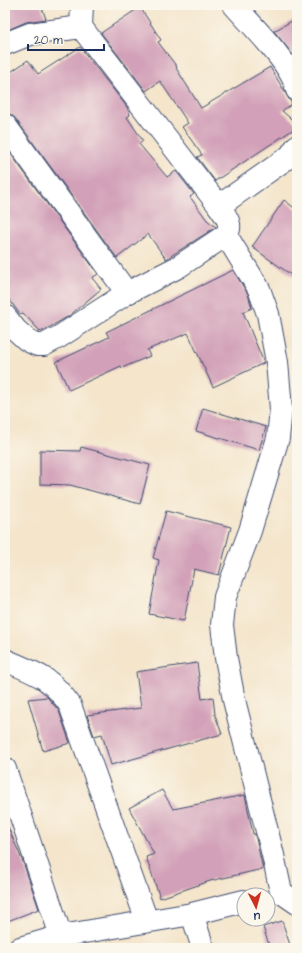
<svg xmlns="http://www.w3.org/2000/svg" width="302" height="953" viewBox="0 0 302 953" font-family="'Architects Daughter',sans-serif">
	<style>
		.building { fill: #d2a0b8 }
		.lines { fill: none; stroke-linecap: round; stroke-linejoin: round }
		.minor-casing { stroke: #3c4a6e; stroke-width: 24 }
		.minor { stroke: #fff; stroke-width: 22 }
	</style>
	<rect width="100%" height="100%" fill="#fbf7ec"/>
	<filter id="ink" filterUnits="userSpaceOnUse"><feTurbulence type="fractalNoise" baseFrequency=".025" numOctaves="2"/><feDisplacementMap in="SourceGraphic" scale="8" xChannelSelector="R" yChannelSelector="G"/><feConvolveMatrix kernelMatrix="1 2 1 2 8 2 1 2 1" color-interpolation-filters="sRGB"/></filter>
	<filter id="wash" filterUnits="userSpaceOnUse"><feTurbulence type="fractalNoise" baseFrequency=".012" numOctaves="4" result="noise"/><feDisplacementMap in="SourceGraphic" scale="16" xChannelSelector="R" yChannelSelector="G"/><feGaussianBlur stdDeviation="0.9" result="paint"/><feColorMatrix in="noise" values="0 0 0 0 0 0 0 0 0 0 0 0 0 0 0 0 0 1.4 0 .05"/><feComposite in="paint" operator="in"/></filter>
	<g filter="url(#wash)">
		<rect width="100%" height="100%" fill="#f4e5cb"/>
		<g id="blocks">
			<g class="building">
				<path d="M 5,5 L 41,5 L 46,19 L 26,22 L 5,31 Z"/>
				<path d="M 140,7 L 161,40 L 158,42 L 177,67 L 176,68 L 201,108 L 270,67 L 292,104 L 282,111 L 297,124 L 297,127 L 215,181 L 197,157 L 202,155 L 182,127 L 188,123 L 160,81 L 146,91 L 101,33 Z"/>
				<path d="M 297,18 L 297,60 L 274,31 Z"/>
				<path d="M 80,47 L 127,107 L 130,115 L 127,117 L 143,141 L 139,144 L 167,177 L 176,171 L 194,194 L 190,197 L 207,220 L 216,227 L 166,259 L 148,234 L 117,258 L 15,118 L 10,114 L 5,113 L 5,76 L 28,60 L 38,74 Z"/>
				<path d="M 5,146 L 98,274 L 92,278 L 101,289 L 69,316 L 41,332 L 23,313 L 20,314 L 5,294 Z"/>
				<path d="M 284,200 L 297,210 L 297,279 L 252,247 Z"/>
				<path d="M 233,270 L 248,294 L 252,308 L 243,312 L 264,363 L 213,387 L 188,333 L 147,350 L 150,356 L 122,368 L 121,366 L 69,390 L 56,362 L 109,337 L 106,332 Z"/>
				<path d="M 203,408 L 266,427 L 259,450 L 196,431 Z"/>
				<path d="M 81,447 L 150,465 L 140,504 L 70,485 L 40,484 L 40,450 L 80,451 Z"/>
				<path d="M 166,511 L 231,527 L 219,575 L 194,569 L 184,621 L 149,614 L 159,560 L 153,558 Z"/>
				<path d="M 197,663 L 202,699 L 213,697 L 215,715 L 222,734 L 111,765 L 102,734 L 94,736 L 87,715 L 141,708 L 136,672 Z"/>
				<path d="M 47,697 L 59,711 L 70,743 L 43,751 L 28,699 Z"/>
				<path d="M 162,790 L 173,809 L 245,795 L 253,834 L 255,834 L 263,869 L 210,881 L 160,898 L 146,857 L 154,854 L 129,808 Z"/>
				<path d="M 5,820 L 23,862 L 39,909 L 5,922 Z"/>
				<path d="M 282,921 L 291,948 L 270,948 L 263,927 Z"/>
			</g>
		</g>
	</g>
	<g filter="url(#ink)">
		<use href="#blocks" fill-opacity="0" stroke="#3c4a6e" stroke-width="1"/>
		<g class="lines">
			<g class="minor-casing">
				<g id="minor">
					<path d="M 234,5 C 252,26 292,64 297,90"/>
					<path d="M 81,27 L 82,5"/>
					<path d="M 5,44 L 30,34 L 81,27 L 219,206"/>
					<path d="M 5,125 L 127,293"/>
					<path d="M 226,235 L 259,289 L 268,314 L 277,362 L 281,409 L 278,438 L 250,531 L 225,597 L 222,625 L 226,658 L 234,700 L 273,855 L 281,892 L 297,903"/>
					<path d="M 5,316 L 16,330 L 27,340 L 37,345 L 44,345 L 59,337 L 127,293 L 178,267 L 226,235 C 234,225 225,215 219,206 L 290,156 L 297,146"/>
					<path d="M 5,660 C 37,674 49,676 70,705 L 147,921"/>
					<path d="M 5,769 L 61,936"/>
					<path d="M 192,914 L 203,948"/>
					<path d="M 20,948 L 61,936 L 192,914 L 244,901"/>
				</g>
			</g>
			<use href="#minor" class="minor"/>
		</g>
	</g>
	<rect width="302" height="953" fill="none" stroke="#fbf7ec" stroke-width="20"/>
	<g transform="translate(256 907) rotate(174)"><circle r="19" fill="#fbf7ec" stroke="#a1a7b3"/>
	<path d="M0-3L7 15L0 10L-7 15Z" fill="#c8321e"/>
	<text y="-6" font-size="11" font-weight="bold" text-anchor="middle" fill="#1b2f5e">U</text>
	</g>
	<path d="M28 44v6h76v-6" fill="none" stroke="#1b2f5e" stroke-width="2"/>
	<text x="34" y="44" font-size="12" fill="#1b2f5e" stroke="#fbf7ec" stroke-width="3" paint-order="stroke">20 m</text>
</svg>
